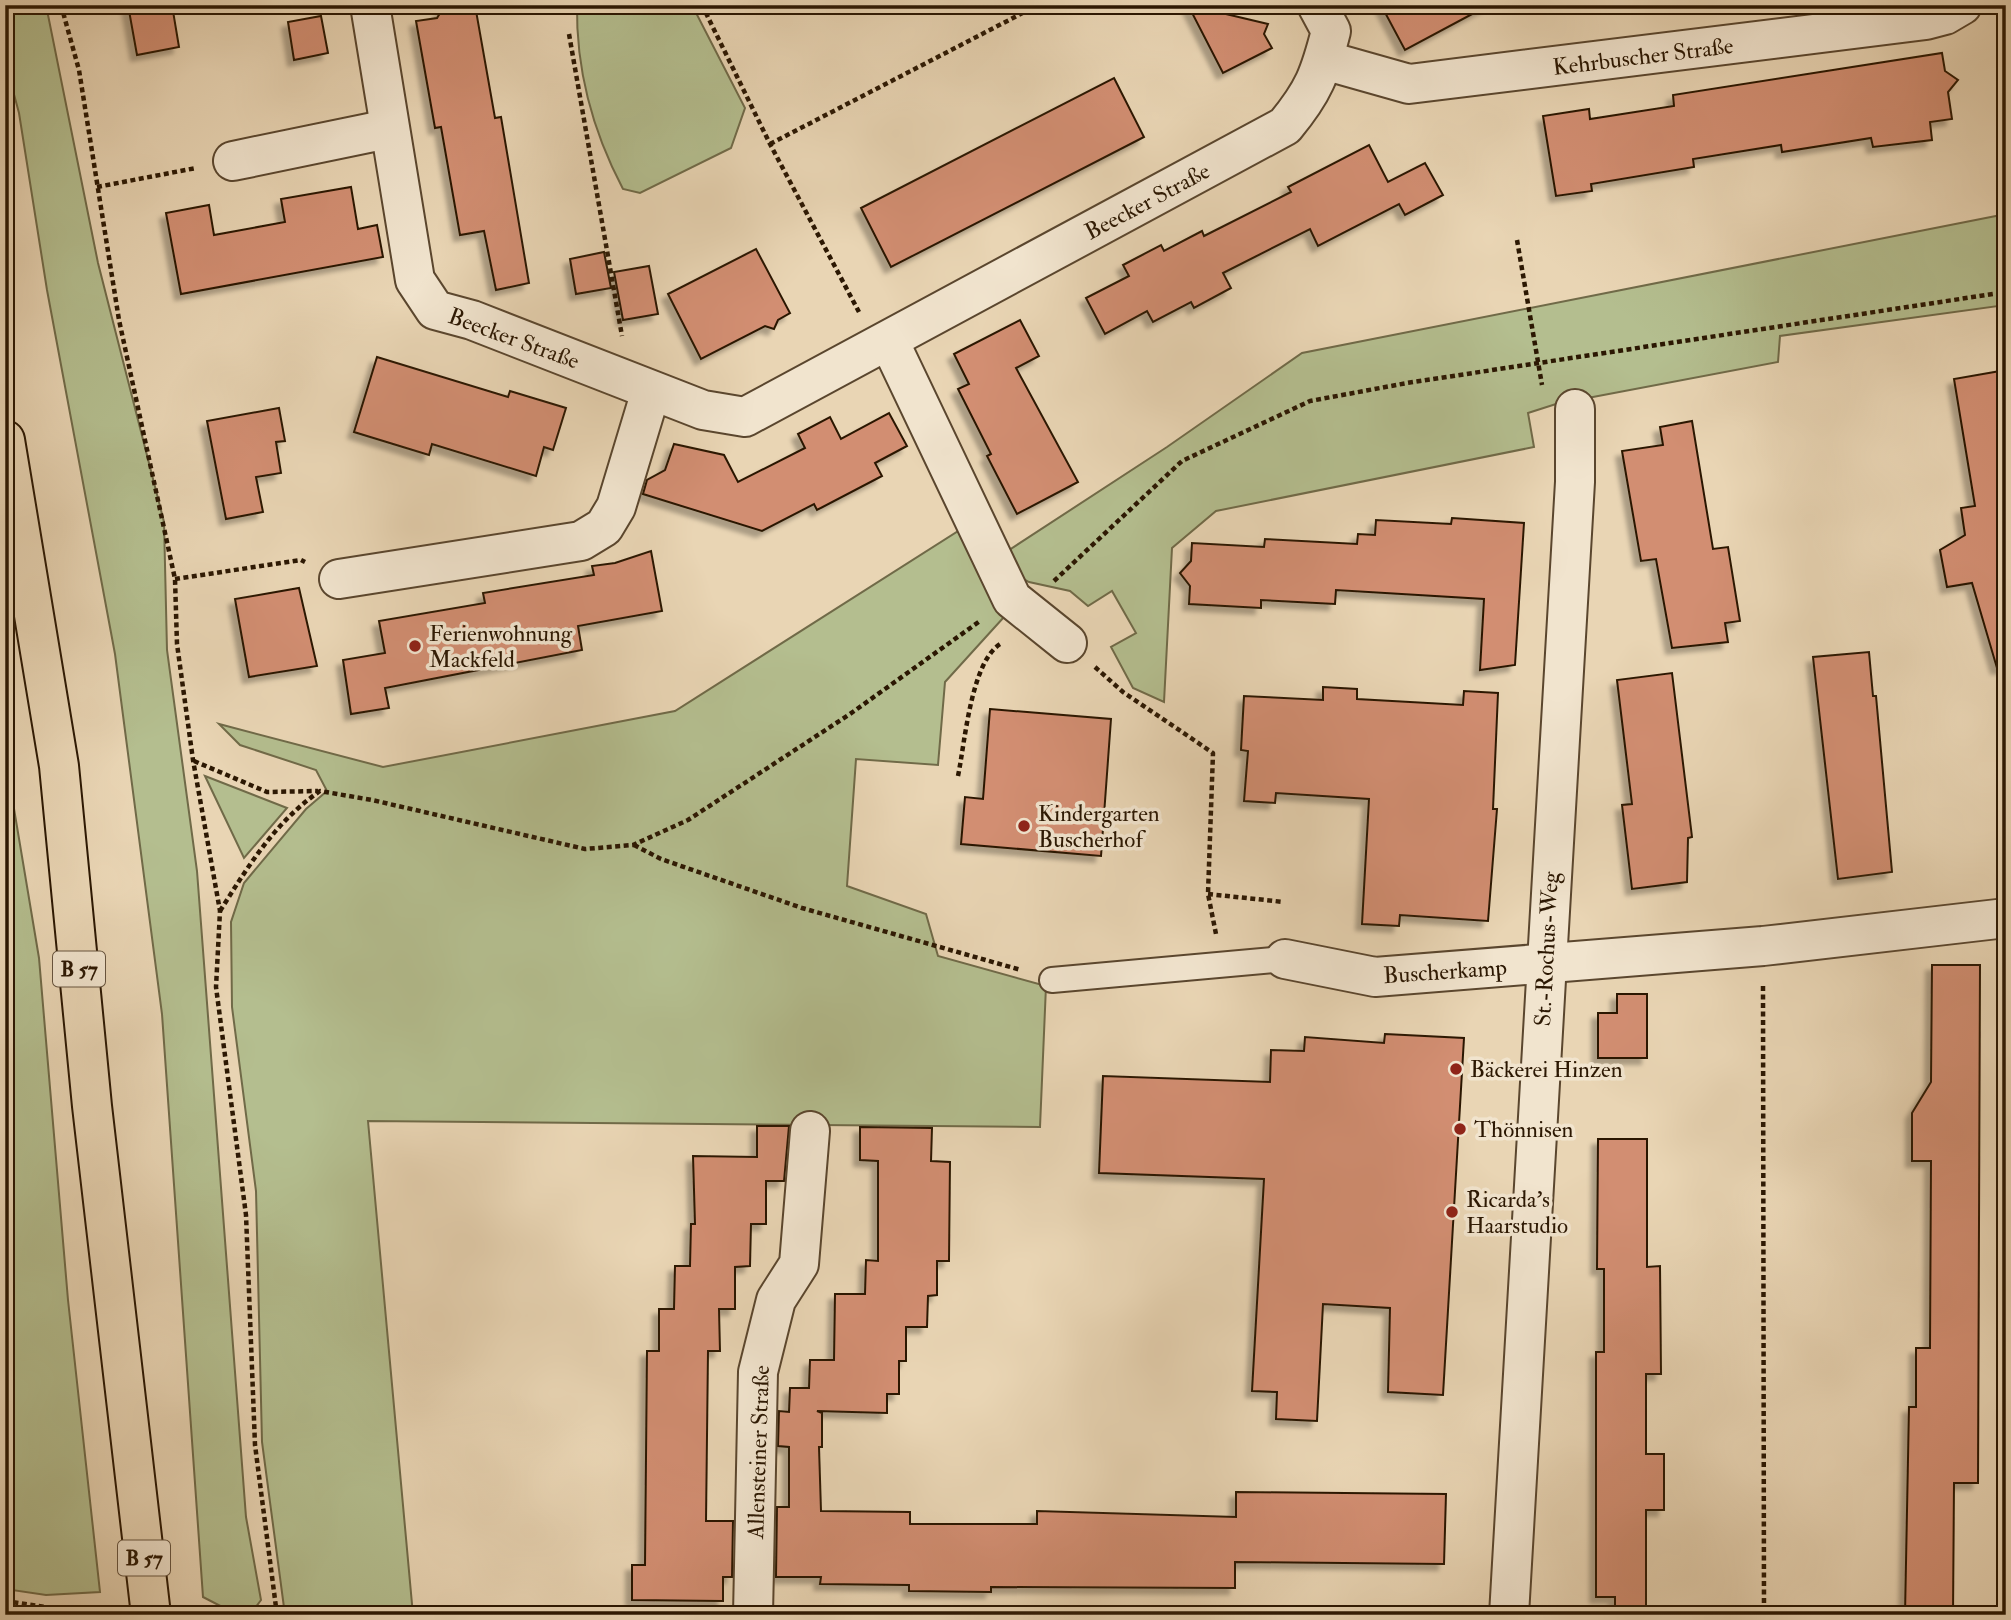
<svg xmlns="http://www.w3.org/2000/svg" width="2011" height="1620" viewBox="0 0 2011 1620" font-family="'IM FELL Double Pica',serif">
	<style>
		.green { fill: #b4be8f; stroke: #706a48; stroke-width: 2 }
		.building { fill: #d28e72; stroke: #2b1702; stroke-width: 2; filter: url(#shadow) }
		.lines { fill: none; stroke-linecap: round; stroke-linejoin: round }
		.service-casing { stroke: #5a462e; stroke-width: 28 }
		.minor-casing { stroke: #5a462e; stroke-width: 42 }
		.primary-casing { stroke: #2b1702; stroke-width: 42 }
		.path { stroke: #2b1702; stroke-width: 4.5; stroke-dasharray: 5 3.5; stroke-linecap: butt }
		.service { stroke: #f1e4ce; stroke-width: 24 }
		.minor { stroke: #f1e4ce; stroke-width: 38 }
		.primary { stroke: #e9d5b4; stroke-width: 38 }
		.poi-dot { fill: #8f2418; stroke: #f1e4ce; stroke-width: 2.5 }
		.labels { text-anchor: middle; stroke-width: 7; stroke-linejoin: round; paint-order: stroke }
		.shield { fill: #f1e4ce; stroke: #66543f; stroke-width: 2 }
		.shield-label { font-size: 21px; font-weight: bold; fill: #2b1702 }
		.street-label { font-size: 23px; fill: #2b1702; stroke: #f1e4ce }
		.poi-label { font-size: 23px; fill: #2b1702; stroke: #f1e4ce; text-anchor: start }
	</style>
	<defs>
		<filter id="shadow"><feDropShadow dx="-6" dy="6" stdDeviation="2" flood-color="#0004"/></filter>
	</defs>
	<rect width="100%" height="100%" fill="#e9d5b4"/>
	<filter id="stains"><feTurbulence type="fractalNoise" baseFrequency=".00286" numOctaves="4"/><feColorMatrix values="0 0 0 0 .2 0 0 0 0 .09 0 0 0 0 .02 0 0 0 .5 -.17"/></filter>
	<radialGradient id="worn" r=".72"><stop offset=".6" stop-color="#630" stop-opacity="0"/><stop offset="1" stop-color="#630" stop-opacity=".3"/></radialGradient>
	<g class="green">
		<path d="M 5,5 L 46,5 L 98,263 L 164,522 L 167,650 L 197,871 L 246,1517 L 261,1600 L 252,1612 L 230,1611 L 203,1597 L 162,1014 L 115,654 L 47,290 L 19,113 L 5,61 Z"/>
		<path d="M 577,5 L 692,5 L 745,108 L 731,148 L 640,193 L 623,189 C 593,132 576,70 577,5 Z"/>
		<path d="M 2006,214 L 2006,305 L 1780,336 L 1778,362 L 1556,404 L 1528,413 L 1534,447 L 1216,511 L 1172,548 L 1164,702 L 1133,688 L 1111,647 L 1136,633 L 1112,591 L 1088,606 L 1070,591 L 1029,582 L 1013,573 L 1003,554 L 1167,447 L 1302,353 Z"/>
		<path d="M 963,528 L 1004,617 L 945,682 L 938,765 L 856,759 L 847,886 L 926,914 L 938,956 L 1046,986 L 1040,1127 L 368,1121 L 413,1615 L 285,1615 L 262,1442 L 256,1191 L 232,1007 L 231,922 L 244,883 L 306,809 L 327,791 L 316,770 L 240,745 L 219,724 L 383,767 L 675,711 Z"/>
		<path d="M 5,755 L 39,958 L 68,1300 L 100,1592 L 46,1595 L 5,1589 Z"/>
		<path d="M 205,776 L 287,808 L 244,858 Z"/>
	</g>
	<g class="building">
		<path d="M 128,5 L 172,5 L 179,47 L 137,55 Z"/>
		<path d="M 463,5 L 475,5 L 495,118 L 501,117 L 529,283 L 496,290 L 484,231 L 460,235 L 441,127 L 435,128 L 416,21 L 437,18 L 442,10 Z"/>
		<path d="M 1188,5 L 1268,24 L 1264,34 L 1272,48 L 1223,73 Z"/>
		<path d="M 1381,5 L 1489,5 L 1405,50 Z"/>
		<path d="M 321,16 L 328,53 L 294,60 L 288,22 Z"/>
		<path d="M 1942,53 L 1945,71 L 1958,80 L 1948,92 L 1952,119 L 1930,122 L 1932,140 L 1873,147 L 1871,138 L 1782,152 L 1781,145 L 1693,159 L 1694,167 L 1591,184 L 1592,191 L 1556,196 L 1543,116 L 1589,109 L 1590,119 L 1674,106 L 1673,95 Z"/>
		<path d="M 1114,78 L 1144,137 L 891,267 L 861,208 Z"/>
		<path d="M 1369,145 L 1388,182 L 1425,163 L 1443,195 L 1405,215 L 1399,204 L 1318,246 L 1310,229 L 1223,273 L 1231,288 L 1194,308 L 1191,302 L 1153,322 L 1147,311 L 1105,334 L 1086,298 L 1129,276 L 1123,265 L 1161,245 L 1164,251 L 1202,231 L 1204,236 L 1291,192 L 1288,187 Z"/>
		<path d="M 351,187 L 358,229 L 377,225 L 383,257 L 181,294 L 166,213 L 209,205 L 214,235 L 285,222 L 281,199 Z"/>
		<path d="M 756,249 L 790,313 L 778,320 L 774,329 L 765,326 L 701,359 L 668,294 Z"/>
		<path d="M 604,252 L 611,288 L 576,294 L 570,259 Z"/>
		<path d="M 649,266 L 658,314 L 623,320 L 614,272 Z"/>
		<path d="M 1020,320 L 1039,356 L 1016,368 L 1078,482 L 1017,514 L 987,456 L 991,454 L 958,389 L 969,384 L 954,354 Z"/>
		<path d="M 377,357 L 508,397 L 510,391 L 566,408 L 553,450 L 544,447 L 536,476 L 432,444 L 429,455 L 354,432 Z"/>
		<path d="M 2006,370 L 2006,667 L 1997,668 L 1972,583 L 1947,587 L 1940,550 L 1965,535 L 1961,508 L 1975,506 L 1954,379 Z"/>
		<path d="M 279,408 L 285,441 L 276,442 L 281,473 L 256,477 L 263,512 L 226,519 L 207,421 Z"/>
		<path d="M 889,413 L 907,446 L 875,463 L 882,476 L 817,510 L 814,504 L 762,531 L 643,494 L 647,480 L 665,470 L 674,444 L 724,455 L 738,482 L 805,448 L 798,434 L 830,417 L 841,439 Z"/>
		<path d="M 1692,421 L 1713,549 L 1728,547 L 1740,621 L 1725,623 L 1728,642 L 1672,648 L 1656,559 L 1641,561 L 1622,451 L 1663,445 L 1660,427 Z"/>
		<path d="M 1452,518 L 1524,523 L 1515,665 L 1480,670 L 1484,599 L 1336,590 L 1335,604 L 1261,600 L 1261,608 L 1189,604 L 1190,586 L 1180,573 L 1191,561 L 1192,543 L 1264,547 L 1265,539 L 1357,544 L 1358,534 L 1375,535 L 1376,520 L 1451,524 Z"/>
		<path d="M 651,551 L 662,611 L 578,626 L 582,650 L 385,688 L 389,708 L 351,714 L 343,660 L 385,653 L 379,621 L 485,603 L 483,593 L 594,575 L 592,566 L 615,563 Z"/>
		<path d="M 299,588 L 317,666 L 249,677 L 235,599 Z"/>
		<path d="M 1869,652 L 1873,696 L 1876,696 L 1892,872 L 1838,879 L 1813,657 Z"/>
		<path d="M 1672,673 L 1692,837 L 1688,838 L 1687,882 L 1632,889 L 1622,805 L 1632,804 L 1617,680 Z"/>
		<path d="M 1323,687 L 1357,689 L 1357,699 L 1463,705 L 1464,691 L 1498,693 L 1493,809 L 1497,809 L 1488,921 L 1400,915 L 1399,926 L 1362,924 L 1369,799 L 1276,793 L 1275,803 L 1244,801 L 1248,751 L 1241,750 L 1244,696 L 1323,700 Z"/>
		<path d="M 990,709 L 1111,719 L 1101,856 L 961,844 L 965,797 L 983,799 Z"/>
		<path d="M 1932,965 L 1980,965 L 1978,1483 L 1954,1483 L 1953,1615 L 1905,1615 L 1909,1407 L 1916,1407 L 1916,1348 L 1930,1348 L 1931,1161 L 1912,1161 L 1912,1113 L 1931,1082 Z"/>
		<path d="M 1617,994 L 1647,994 L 1647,1058 L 1598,1058 L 1598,1013 L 1617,1013 Z"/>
		<path d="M 1385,1034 L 1464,1038 L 1443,1395 L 1388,1392 L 1390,1308 L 1323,1304 L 1317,1421 L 1276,1419 L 1277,1392 L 1252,1391 L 1264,1179 L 1099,1173 L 1103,1076 L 1270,1082 L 1271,1050 L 1304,1051 L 1305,1037 L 1384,1043 Z"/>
		<path d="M 757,1126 L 789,1126 L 784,1181 L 766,1181 L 766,1224 L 751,1224 L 750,1266 L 735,1267 L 735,1309 L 719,1309 L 720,1351 L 708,1351 L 706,1521 L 733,1521 L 732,1577 L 723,1577 L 723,1601 L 632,1600 L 632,1565 L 645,1565 L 647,1351 L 659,1351 L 659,1309 L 674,1309 L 675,1266 L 690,1266 L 691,1224 L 695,1224 L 693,1156 L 757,1157 Z"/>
		<path d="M 860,1127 L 932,1128 L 931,1161 L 950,1162 L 949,1261 L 937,1261 L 937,1295 L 928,1296 L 927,1327 L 906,1327 L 906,1361 L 899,1361 L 899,1394 L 887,1394 L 887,1413 L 817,1411 L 822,1413 L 822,1447 L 819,1447 L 821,1511 L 910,1512 L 910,1524 L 1037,1524 L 1037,1511 L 1236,1517 L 1236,1492 L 1446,1494 L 1444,1564 L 1235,1562 L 1235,1588 L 991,1587 L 991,1592 L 909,1591 L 909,1585 L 820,1584 L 821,1577 L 776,1577 L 777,1507 L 789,1507 L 789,1447 L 778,1446 L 779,1411 L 789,1412 L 790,1388 L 809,1388 L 810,1360 L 834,1360 L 835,1294 L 865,1294 L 866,1260 L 878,1261 L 878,1161 L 860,1160 Z"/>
		<path d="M 1598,1139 L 1647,1139 L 1647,1267 L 1660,1266 L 1661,1374 L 1646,1374 L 1646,1454 L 1664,1454 L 1664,1510 L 1646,1510 L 1646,1615 L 1615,1615 L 1615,1597 L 1596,1597 L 1596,1352 L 1604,1352 L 1604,1269 L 1597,1269 Z"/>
	</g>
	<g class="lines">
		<g class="service-casing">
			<path id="service" d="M 1052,980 L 1285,959"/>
		</g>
		<g class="minor-casing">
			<g id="minor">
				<path d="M 370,5 L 415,280 L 435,310 L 472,320 L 703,410 L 745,417 L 1285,126 C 1314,91 1320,74 1331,31 L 1317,5"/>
				<path d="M 1324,60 L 1409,84 L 1926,20 L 1945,15 L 1962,5"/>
				<path d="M 233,161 L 388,129"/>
				<path d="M 889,341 L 1012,599 L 1067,643"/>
				<path d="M 339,579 L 581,541 L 604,527 L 616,507 L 651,391"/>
				<path d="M 1285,959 L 1375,977 L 1763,946 L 2006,918"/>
				<path d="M 753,1615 L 758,1372 L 776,1300 L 799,1264 L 810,1131"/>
				<path d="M 1509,1615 L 1575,482 L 1575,409"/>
			</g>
		</g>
		<g class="primary-casing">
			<path id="primary" d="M 5,440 L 59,766 L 92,1106 L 151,1615"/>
		</g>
		<g class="path">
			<path d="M 61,5 L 79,70 L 119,320 L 175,579 L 177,644 L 193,760 L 220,911 L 216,987 L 246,1215 L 255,1445 L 277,1615"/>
			<path d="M 702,5 L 770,144 L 859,312"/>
			<path d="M 569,34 L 622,336"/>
			<path d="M 770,144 L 1038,5"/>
			<path d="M 97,187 L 196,168"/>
			<path d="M 1517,240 L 1542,385"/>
			<path d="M 175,579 L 301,560 L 305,562"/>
			<path d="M 1054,581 L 1182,461 L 1310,401 L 1407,383 L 2006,292"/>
			<path d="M 1095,667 L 1123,692 L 1213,753 L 1208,894 L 1216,934"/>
			<path d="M 194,761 L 267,792 L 318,791"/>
			<path d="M 958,776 C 965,743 971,659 1002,643"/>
			<path d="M 634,845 L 661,859 L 802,908 L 1021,970"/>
			<path d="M 1208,894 L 1284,902"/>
			<path d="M 220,911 C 249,865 275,822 320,791 L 372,800 L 585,849 L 633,845 L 688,820 L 850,714 L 980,621"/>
			<path d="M 1763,986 L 1764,1615"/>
			<path d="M 5,1601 L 101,1615"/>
		</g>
		<use href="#service" class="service"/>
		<use href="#minor" class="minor"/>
		<use href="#primary" class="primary"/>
	</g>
	<g class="poi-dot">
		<circle cx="415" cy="646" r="7"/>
		<circle cx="1024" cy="826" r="7"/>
		<circle cx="1456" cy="1069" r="7"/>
		<circle cx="1460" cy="1129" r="7"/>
		<circle cx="1452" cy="1212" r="7"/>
	</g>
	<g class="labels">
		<g class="shield">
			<rect x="53" y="951.5" width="52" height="35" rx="5"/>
			<rect x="118" y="1540.5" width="52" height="35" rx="5"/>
		</g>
		<g class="shield-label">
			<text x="79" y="976">B 57</text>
			<text x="144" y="1565">B 57</text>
		</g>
		<g class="street-label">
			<text transform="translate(1643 56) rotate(-7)" y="8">Kehrbuscher Straße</text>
			<text transform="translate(1147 201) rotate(-28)" y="8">Beecker Straße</text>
			<text transform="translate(514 338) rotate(20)" y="8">Beecker Straße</text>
			<text transform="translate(1546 949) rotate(-87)" y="8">St.-Rochus-Weg</text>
			<text transform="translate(1445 971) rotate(-4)" y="8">Buscherkamp</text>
			<text transform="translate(758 1452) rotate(-88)" y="8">Allensteiner Straße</text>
		</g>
		<g class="poi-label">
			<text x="429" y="641">Ferienwohnung<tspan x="429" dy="26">Mackfeld</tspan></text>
			<text x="1038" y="821">Kindergarten<tspan x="1038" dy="26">Buscherhof</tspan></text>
			<text x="1470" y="1077">Bäckerei Hinzen</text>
			<text x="1474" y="1137">Thönnisen</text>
			<text x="1466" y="1207">Ricarda's<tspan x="1466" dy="26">Haarstudio</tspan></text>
		</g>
	</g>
	<rect width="2011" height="1620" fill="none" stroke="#e9d5b4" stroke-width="28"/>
	<rect x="7" y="7" width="1997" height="1606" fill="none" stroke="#2b1702" stroke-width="3.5"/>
	<rect x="14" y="14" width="1983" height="1592" fill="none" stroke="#2b1702" stroke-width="2"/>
	<rect width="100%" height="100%" filter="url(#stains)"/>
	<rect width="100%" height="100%" fill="url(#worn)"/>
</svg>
